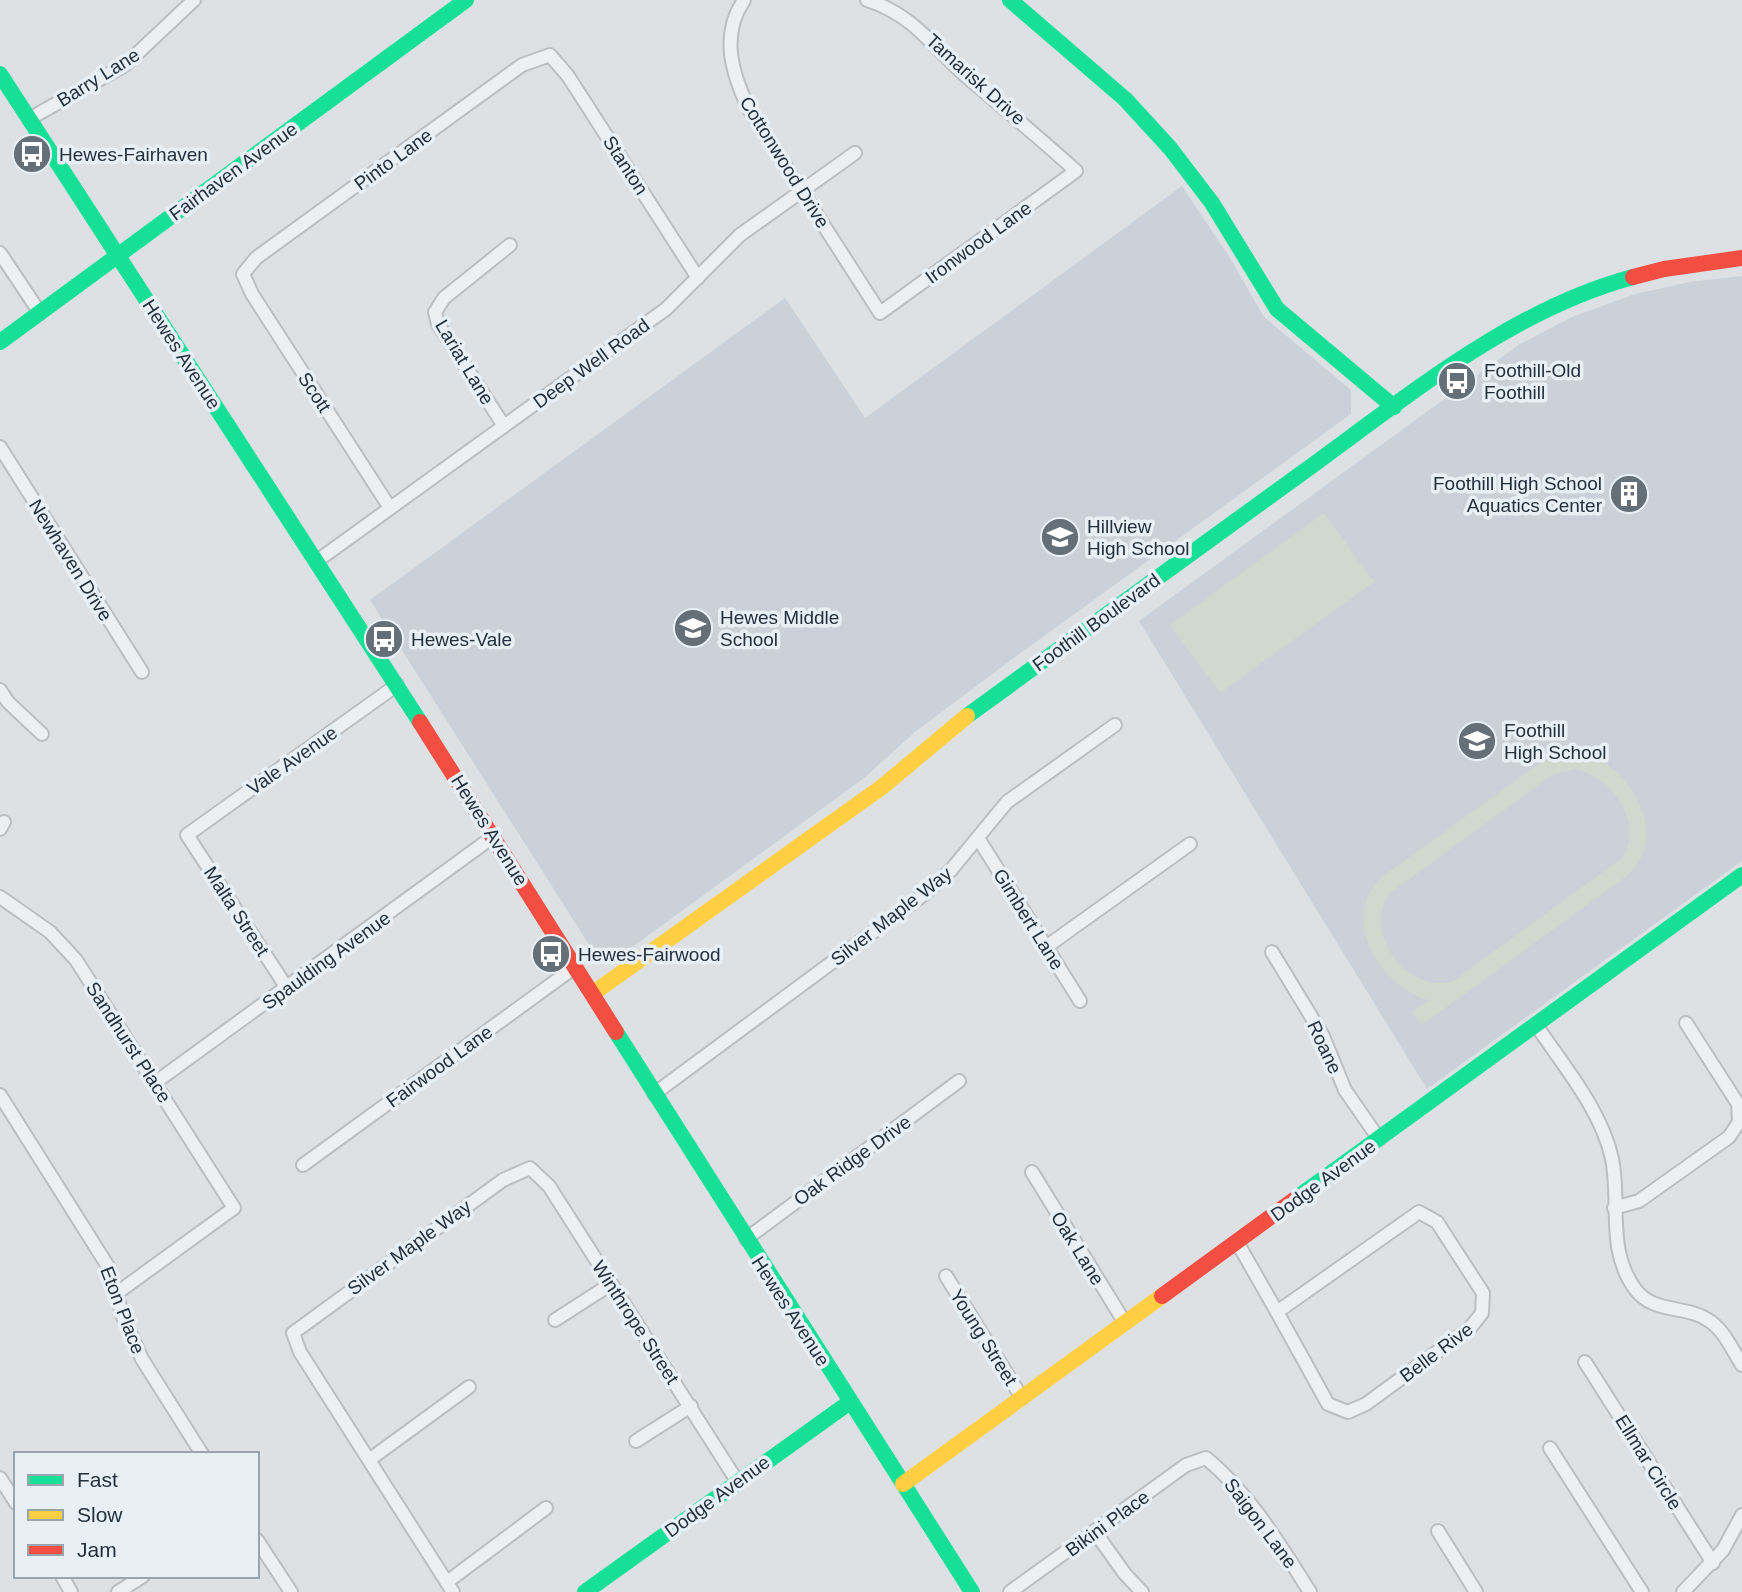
<svg xmlns="http://www.w3.org/2000/svg" width="1742" height="1592" viewBox="0 0 1742 1592" font-family="Arial,sans-serif">
	<style>
		.built { fill: #cad1d8 }
		.green { fill: #cfd9cd; fill-rule: evenodd }
		.lines { fill: none; stroke-linecap: round; stroke-linejoin: round }
		.street-casing { stroke: #bbbfc2; stroke-width: 16 }
		.street { stroke: #edeff0; stroke-width: 12 }
		.fast { stroke: #16e098; stroke-width: 16 }
		.slow { stroke: #ffcf43; stroke-width: 16 }
		.jam { stroke: #f24e42; stroke-width: 16 }
		.labels { text-anchor: middle; stroke-width: 7; stroke-linejoin: round; paint-order: stroke }
		.street-label { font-size: 19px; fill: #23313e; stroke: #e9f0f5 }
		.poi-label { font-size: 19px; fill: #23313e; stroke: #e9f0f5; text-anchor: start }
	</style>
	<rect width="100%" height="100%" fill="#dde1e4"/>
	<g class="built">
		<path d="M 1182,186 L 1230,258 L 1264,317 L 1351,390 L 1351,414 L 1015,657 L 916,731 L 864,778 L 620,956 L 611,961 L 603,960 L 595,954 L 370,600 L 785,298 L 865,418 Z"/>
		<path d="M 1742,276 L 1742,861 L 1427,1089 L 1139,621 L 1520,344 L 1572,317 L 1635,294 L 1690,282 Z"/>
	</g>
	<g class="green">
		<path d="M 1324,513 L 1374,582 L 1220,693 L 1170,625 Z"/>
		<path d="M 1563,753 C 1622,747 1677,833 1627,876 L 1422,1025 L 1412,1012 L 1428,1000 C 1380,986 1337,917 1383,876 L 1540,763 ZM 1574,769 C 1611,775 1645,823 1622,858 L 1453,981 C 1408,996 1361,932 1390,893 L 1552,775 Z"/>
	</g>
	<g class="lines">
		<g class="street-casing">
			<g id="street">
				<path d="M 744,0 C 720,35 732,74 749,109 L 880,313 L 1076,171 C 1042,140 1008,112 973,82 C 935,51 917,16 867,0"/>
				<path d="M 29,119 L 125,65 L 194,0"/>
				<path d="M 0,253 L 40,313"/>
				<path d="M 504,426 L 438,324 L 435,312 L 444,298 L 510,245"/>
				<path d="M 0,447 L 142,672"/>
				<path d="M 390,508 L 252,294 L 243,274 L 256,258 L 522,65 L 550,55 L 568,76 L 698,278"/>
				<path d="M 317,561 L 666,309 L 740,235 L 855,153"/>
				<path d="M 0,690 L 8,702 L 42,734"/>
				<path d="M 0,829 L 4,822"/>
				<path d="M 978,838 L 1080,1001"/>
				<path d="M 0,897 L 50,932 L 76,960 L 234,1208 L 117,1293"/>
				<path d="M 1046,947 L 1190,844"/>
				<path d="M 1272,952 L 1323,1036 L 1345,1090 L 1379,1139"/>
				<path d="M 287,988 L 187,835 L 397,685"/>
				<path d="M 1536,1025 C 1563,1065 1602,1111 1612,1159 C 1621,1203 1606,1249 1635,1289 C 1654,1315 1688,1304 1711,1322 C 1725,1332 1733,1351 1742,1365"/>
				<path d="M 156,1082 L 494,836"/>
				<path d="M 654,1094 L 923,895 L 951,870 L 1007,802 L 1115,725"/>
				<path d="M 0,1095 L 109,1268 L 123,1317 L 142,1359 L 202,1454"/>
				<path d="M 303,1165 L 575,967"/>
				<path d="M 1032,1172 L 1125,1323"/>
				<path d="M 1614,1208 L 1639,1201 L 1729,1137 L 1739,1122 L 1738,1104 L 1686,1023"/>
				<path d="M 1419,1212 L 1437,1222 L 1483,1293 L 1482,1313 L 1470,1328 L 1366,1404 L 1348,1412 L 1328,1404 L 1277,1312 Z"/>
				<path d="M 746,1239 L 959,1081"/>
				<path d="M 1237,1242 L 1277,1312"/>
				<path d="M 946,1276 L 1022,1398"/>
				<path d="M 555,1320 L 611,1284"/>
				<path d="M 1585,1362 L 1713,1563"/>
				<path d="M 636,1441 L 691,1406"/>
				<path d="M 1550,1448 L 1642,1592"/>
				<path d="M 369,1460 L 469,1387"/>
				<path d="M 0,1478 L 16,1503"/>
				<path d="M 1438,1531 L 1476,1592"/>
				<path d="M 1095,1532 L 1125,1574 L 1142,1592"/>
				<path d="M 257,1540 L 291,1592"/>
				<path d="M 62,1576 L 71,1592"/>
				<path d="M 447,1582 L 546,1508"/>
				<path d="M 118,1592 L 143,1576"/>
				<path d="M 453,1592 L 300,1352 L 293,1333 L 503,1180 L 530,1168 L 549,1186 L 737,1481"/>
				<path d="M 1010,1592 L 1186,1465 L 1206,1458 C 1250,1494 1280,1545 1310,1592"/>
				<path d="M 1683,1592 L 1723,1550 L 1742,1515"/>
			</g>
		</g>
		<use href="#street" class="street"/>
		<g class="fast">
			<path d="M 1010,0 L 1125,99 L 1170,148 L 1212,203 L 1277,309 L 1394,407"/>
			<path d="M 0,74 L 420,722"/>
			<path d="M 0,342 L 466,0"/>
			<path d="M 967,716 C 1080,634 1193,552 1306,470 C 1407,397 1510,310 1633,277"/>
			<path d="M 616,1032 L 972,1592"/>
			<path d="M 1298,1197 L 1742,875"/>
			<path d="M 585,1592 L 850,1402"/>
		</g>
		<g class="slow">
			<path d="M 592,994 L 882,787 L 967,716"/>
			<path d="M 903,1484 L 1162,1296"/>
		</g>
		<g class="jam">
			<path d="M 1633,277 L 1664,269 L 1742,258"/>
			<path d="M 420,722 L 616,1032"/>
			<path d="M 1162,1296 L 1298,1197"/>
		</g>
	</g>
	<defs>
		<g id="bus-disc" transform="scale(2.0125)"><circle r="9.5" fill="#646f78" stroke="#e9f0f5"/><path d="M-5-6H5V4H4V6H2V4H-2V6H-4V4H-5ZM-3.5-4V0h7V-4ZM-3.5 1.2v1.5H-2V1.2ZM2 1.2v1.5H3.5V1.2Z" fill="#fff"/></g>
		<g id="building-disc" transform="scale(2.0125)"><circle r="9.5" fill="#646f78" stroke="#e9f0f5"/><path d="M-4-6H4V6H1V3H-1V6H-4ZM-2.5-4.3h1.7v1.8h-1.7ZM.8-4.3h1.7v1.8H.8ZM-2.5-1h1.7V.8h-1.7ZM.8-1h1.7V.8H.8Z" fill="#fff"/></g>
		<g id="school-disc" transform="scale(2.0125)"><circle r="9.5" fill="#646f78" stroke="#e9f0f5"/><path d="M0-5L7-2L0 1L-7-2ZM-4 1L0 2.5L4 1V4Q0 6-4 4Z" fill="#fff"/></g>
	</defs>
	<g fill-rule="evenodd">
		<use href="#bus-disc" x="32" y="154"/>
		<use href="#bus-disc" x="1457" y="381"/>
		<use href="#building-disc" x="1629" y="494"/>
		<use href="#school-disc" x="1060" y="537"/>
		<use href="#school-disc" x="693" y="628"/>
		<use href="#bus-disc" x="384" y="639"/>
		<use href="#school-disc" x="1477" y="741"/>
		<use href="#bus-disc" x="551" y="954"/>
	</g>
	<g class="labels">
		<g class="street-label">
			<text transform="translate(98 77) rotate(-32)" y="7">Barry Lane</text>
			<text transform="translate(976 79) rotate(42)" y="7">Tamarisk Drive</text>
			<text transform="translate(393 159) rotate(-36)" y="7">Pinto Lane</text>
			<text transform="translate(785 162) rotate(58)" y="7">Cottonwood Drive</text>
			<text transform="translate(626 165) rotate(57)" y="7">Stanton</text>
			<text transform="translate(233 171) rotate(-36)" y="7">Fairhaven Avenue</text>
			<text transform="translate(978 242) rotate(-36)" y="7">Ironwood Lane</text>
			<text transform="translate(182 354) rotate(57)" y="7">Hewes Avenue</text>
			<text transform="translate(465 362) rotate(59)" y="7">Lariat Lane</text>
			<text transform="translate(591 363) rotate(-36)" y="7">Deep Well Road</text>
			<text transform="translate(315 392) rotate(57)" y="7">Scott</text>
			<text transform="translate(71 560) rotate(58)" y="7">Newhaven Drive</text>
			<text transform="translate(1096 622) rotate(-36)" y="7">Foothill Boulevard</text>
			<text transform="translate(292 760) rotate(-35)" y="7">Vale Avenue</text>
			<text transform="translate(490 830) rotate(58)" y="7">Hewes Avenue</text>
			<text transform="translate(237 911) rotate(57)" y="7">Malta Street</text>
			<text transform="translate(891 916) rotate(-38)" y="7">Silver Maple Way</text>
			<text transform="translate(1029 919) rotate(58)" y="7">Gimbert Lane</text>
			<text transform="translate(326 960) rotate(-36)" y="7">Spaulding Avenue</text>
			<text transform="translate(129 1042) rotate(57)" y="7">Sandhurst Place</text>
			<text transform="translate(1325 1047) rotate(65)" y="7">Roane</text>
			<text transform="translate(439 1066) rotate(-36)" y="7">Fairwood Lane</text>
			<text transform="translate(852 1160) rotate(-36)" y="7">Oak Ridge Drive</text>
			<text transform="translate(1323 1180) rotate(-36)" y="7">Dodge Avenue</text>
			<text transform="translate(409 1247) rotate(-36)" y="7">Silver Maple Way</text>
			<text transform="translate(1078 1248) rotate(58)" y="7">Oak Lane</text>
			<text transform="translate(123 1310) rotate(69)" y="7">Eton Place</text>
			<text transform="translate(791 1311) rotate(57)" y="7">Hewes Avenue</text>
			<text transform="translate(636 1322) rotate(57)" y="7">Winthrope Street</text>
			<text transform="translate(984 1337) rotate(58)" y="7">Young Street</text>
			<text transform="translate(1436 1352) rotate(-37)" y="7">Belle Rive</text>
			<text transform="translate(1649 1462) rotate(58)" y="7">Ellmar Circle</text>
			<text transform="translate(717 1496) rotate(-36)" y="7">Dodge Avenue</text>
			<text transform="translate(1107 1523) rotate(-36)" y="7">Bikini Place</text>
			<text transform="translate(1261 1523) rotate(53)" y="7">Saigon Lane</text>
		</g>
		<g class="poi-label">
			<text x="59" y="161">Hewes-Fairhaven</text>
			<text x="1484" y="377">Foothill-Old<tspan x="1484" dy="22">Foothill</tspan></text>
			<text x="1602" y="490" text-anchor="end">Foothill High School<tspan x="1602" dy="22">Aquatics Center</tspan></text>
			<text x="1087" y="533">Hillview<tspan x="1087" dy="22">High School</tspan></text>
			<text x="720" y="624">Hewes Middle<tspan x="720" dy="22">School</tspan></text>
			<text x="411" y="646">Hewes-Vale</text>
			<text x="1504" y="737">Foothill<tspan x="1504" dy="22">High School</tspan></text>
			<text x="578" y="961">Hewes-Fairwood</text>
		</g>
	</g>
	<rect x="14" y="1452" width="245" height="126" fill="#e9f0f5" stroke="#9aa4ac" stroke-width="2"/>
	<rect x="28" y="1475" width="35" height="10" fill="#16e098" stroke="#9aa4ac" stroke-width="2"/>
	<text x="77" y="1487" font-size="21" fill="#23313e">Fast</text>
	<rect x="28" y="1510" width="35" height="10" fill="#ffcf43" stroke="#9aa4ac" stroke-width="2"/>
	<text x="77" y="1522" font-size="21" fill="#23313e">Slow</text>
	<rect x="28" y="1545" width="35" height="10" fill="#f24e42" stroke="#9aa4ac" stroke-width="2"/>
	<text x="77" y="1557" font-size="21" fill="#23313e">Jam</text>
</svg>
